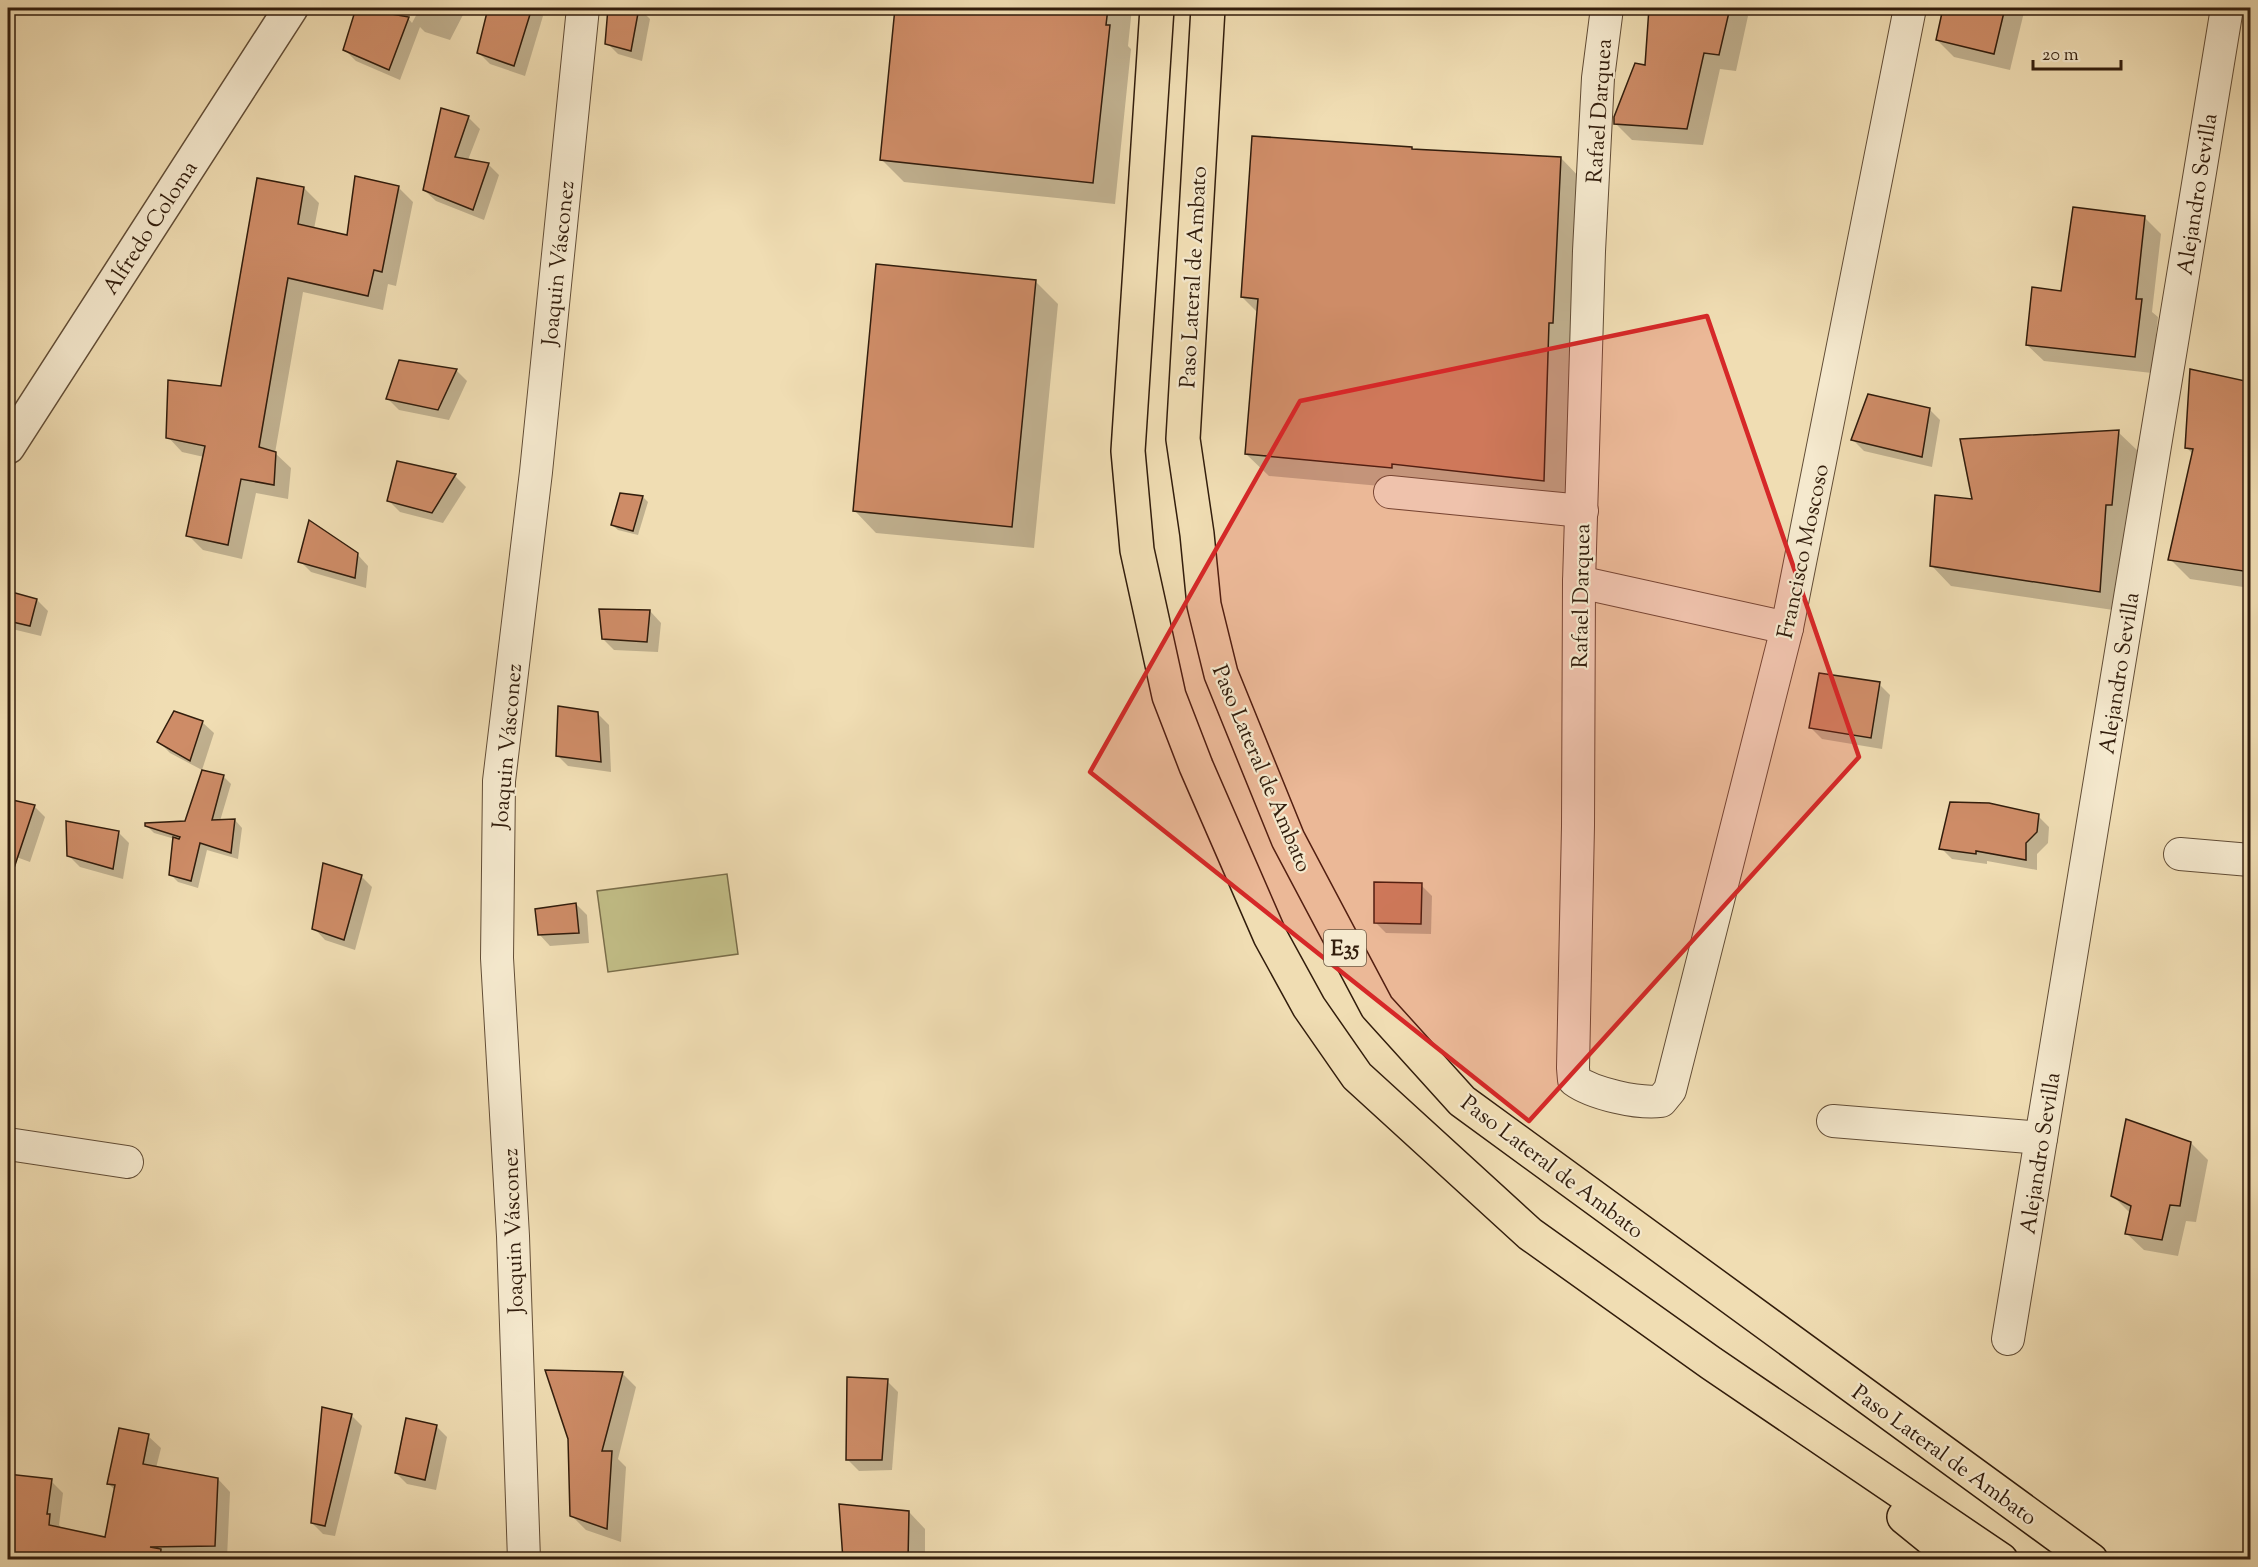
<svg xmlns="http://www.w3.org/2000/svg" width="2258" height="1567" viewBox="0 0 2258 1567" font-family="'Sorts Mill Goudy',serif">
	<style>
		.green { fill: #c2be87; stroke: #7a6e4a; stroke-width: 1.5 }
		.shadow { fill: #0003 }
		.building { fill: #ce8c67; stroke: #321d0c; stroke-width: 1.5 }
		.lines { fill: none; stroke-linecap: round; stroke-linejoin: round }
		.minor-casing { stroke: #624d36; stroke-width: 34 }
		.tertiary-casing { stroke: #624d36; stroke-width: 36 }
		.trunk-casing { stroke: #321d0c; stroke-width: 36 }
		.minor { stroke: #f5e9ce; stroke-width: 32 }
		.tertiary { stroke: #f5e9ce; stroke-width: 33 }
		.trunk { stroke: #f0ddb3; stroke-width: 33 }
		.marked { fill: #d62828; fill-opacity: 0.2; stroke: #d62828; stroke-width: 4.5; stroke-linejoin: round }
		.labels { text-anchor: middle; stroke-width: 4.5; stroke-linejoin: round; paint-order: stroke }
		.shield { fill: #f5e9ce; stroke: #6c5a46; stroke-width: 1.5 }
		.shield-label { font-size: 21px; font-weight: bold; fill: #321d0c }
		.street-label { font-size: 22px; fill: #321d0c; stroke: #f5e9ce }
	</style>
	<rect width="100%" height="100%" fill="#f0ddb3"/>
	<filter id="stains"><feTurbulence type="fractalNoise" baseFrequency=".00333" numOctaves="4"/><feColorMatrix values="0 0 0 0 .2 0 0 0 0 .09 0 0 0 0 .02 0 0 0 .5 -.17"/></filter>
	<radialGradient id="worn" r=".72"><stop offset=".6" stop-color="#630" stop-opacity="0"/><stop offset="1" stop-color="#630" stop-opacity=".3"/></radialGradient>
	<path class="green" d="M 727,874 L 738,954 L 608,972 L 597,891 Z"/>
	<g class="shadow">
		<path d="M 420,8 L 458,8 L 464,13 L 450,40 L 425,32 L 420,27 L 400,80 L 356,61 L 345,50 L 408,18 L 412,23 Z"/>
		<path d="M 489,8 L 535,8 L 543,16 L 525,76 L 490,64 L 479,53 Z"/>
		<path d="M 610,8 L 639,8 L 650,19 L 642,61 L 618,54 L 607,43 Z"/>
		<path d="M 897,8 L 1132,8 L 1128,46 L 1131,49 L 1115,204 L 904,182 L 881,159 Z"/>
		<path d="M 1650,8 L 1739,8 L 1748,16 L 1736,71 L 1720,69 L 1703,145 L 1632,140 L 1615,123 L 1646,66 Z"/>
		<path d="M 1945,8 L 2025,8 L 2010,70 L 1954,57 L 1937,40 Z"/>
		<path d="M 442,109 L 469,118 L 480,129 L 468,160 L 488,164 L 499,175 L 484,220 L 436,201 L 424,190 Z"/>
		<path d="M 1412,148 L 1414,151 L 1561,158 L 1583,181 L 1566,503 L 1269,476 L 1246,454 L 1258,313 L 1242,297 Z"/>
		<path d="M 398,187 L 413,202 L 396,286 L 388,284 L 383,310 L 303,292 L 275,453 L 291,468 L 288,499 L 256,493 L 242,559 L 203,550 L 188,535 L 204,457 L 182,452 L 168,437 L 222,387 L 304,188 L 319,203 L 314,229 L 349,237 Z"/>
		<path d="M 2144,217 L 2161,234 L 2152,312 L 2158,317 L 2152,373 L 2044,361 L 2027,345 L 2062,292 Z"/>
		<path d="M 1035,281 L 1058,304 L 1034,548 L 876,533 L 854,510 Z"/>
		<path d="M 456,370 L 467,381 L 449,420 L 399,410 L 388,399 Z"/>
		<path d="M 2192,371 L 2250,383 L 2250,588 L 2190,579 L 2170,559 L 2193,454 L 2187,448 Z"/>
		<path d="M 1929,409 L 1940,420 L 1932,467 L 1864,451 L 1853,440 Z"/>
		<path d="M 2118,432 L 2138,451 L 2131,524 L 2125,524 L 2120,611 L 1951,586 L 1932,566 Z"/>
		<path d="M 398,462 L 455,476 L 466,487 L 443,523 L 400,512 L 389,501 Z"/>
		<path d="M 621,495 L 643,497 L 648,502 L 638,535 L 618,530 L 612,525 Z"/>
		<path d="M 357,554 L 368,566 L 366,588 L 311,572 L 300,561 Z"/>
		<path d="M 8,593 L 37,600 L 48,611 L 41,636 L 8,628 Z"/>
		<path d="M 650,611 L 661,623 L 658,652 L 614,650 L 603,639 Z"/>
		<path d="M 1879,684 L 1890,695 L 1882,749 L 1822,739 L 1811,728 Z"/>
		<path d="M 598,714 L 609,725 L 611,772 L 568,766 L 557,755 Z"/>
		<path d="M 202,722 L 214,733 L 202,770 L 170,753 L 159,742 Z"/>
		<path d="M 223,776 L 231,784 L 220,821 L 235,820 L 242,828 L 238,859 L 207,850 L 198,888 L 178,882 L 170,874 L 175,839 L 154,833 L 146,825 L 186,822 Z"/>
		<path d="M 8,801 L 34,806 L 45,817 L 30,862 L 8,854 Z"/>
		<path d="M 2038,816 L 2049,827 L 2048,843 L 2037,854 L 2037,870 L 1987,861 L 1987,864 L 1952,859 L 1941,848 Z"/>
		<path d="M 118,832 L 129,843 L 123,879 L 80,867 L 68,855 Z"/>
		<path d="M 361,876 L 372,887 L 355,950 L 325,940 L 314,928 Z"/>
		<path d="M 1421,885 L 1432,896 L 1431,934 L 1386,933 L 1375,922 Z"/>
		<path d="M 576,904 L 587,915 L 589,943 L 550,946 L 539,934 Z"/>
		<path d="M 2191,1143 L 2208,1160 L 2196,1222 L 2186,1221 L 2178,1256 L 2144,1250 L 2127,1234 L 2131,1214 L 2113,1196 Z"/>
		<path d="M 622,1373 L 636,1387 L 618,1459 L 626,1467 L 621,1542 L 586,1530 L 571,1515 Z"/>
		<path d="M 887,1381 L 898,1392 L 892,1470 L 859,1471 L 848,1460 Z"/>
		<path d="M 351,1415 L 362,1426 L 335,1536 L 323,1534 L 312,1523 Z"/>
		<path d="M 436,1426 L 447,1437 L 436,1490 L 407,1484 L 396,1473 Z"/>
		<path d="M 148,1436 L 161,1448 L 156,1468 L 218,1479 L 230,1492 L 227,1558 L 142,1559 L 24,1554 L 8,1549 L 8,1475 L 51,1481 L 63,1493 L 59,1525 L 62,1529 L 106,1539 L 115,1490 L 108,1483 Z"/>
		<path d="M 909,1512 L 925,1529 L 925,1560 L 844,1560 Z"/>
	</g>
	<g class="building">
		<path d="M 356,8 L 409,17 L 389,70 L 343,50 Z"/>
		<path d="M 488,8 L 532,8 L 514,66 L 477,53 Z"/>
		<path d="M 608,8 L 639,8 L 631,51 L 605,44 Z"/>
		<path d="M 895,8 L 947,8 L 1010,14 L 1010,8 L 1108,8 L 1106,25 L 1110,25 L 1093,183 L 880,160 Z"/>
		<path d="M 1649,8 L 1730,8 L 1719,55 L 1704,53 L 1687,129 L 1614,124 L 1614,117 L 1635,63 L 1645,65 Z"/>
		<path d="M 1943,8 L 2005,8 L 1994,54 L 1936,40 Z"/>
		<path d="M 441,108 L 469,116 L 455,157 L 489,163 L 473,210 L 423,190 Z"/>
		<path d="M 1252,136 L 1412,147 L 1412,149 L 1561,157 L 1553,323 L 1549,323 L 1544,481 L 1392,464 L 1392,468 L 1245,454 L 1258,299 L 1241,297 Z"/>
		<path d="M 355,176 L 399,186 L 382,272 L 374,270 L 368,296 L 288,278 L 259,447 L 276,452 L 274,485 L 241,479 L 228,545 L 186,536 L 205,446 L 166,438 L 168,380 L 221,386 L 257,178 L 304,187 L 298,224 L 347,235 Z"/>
		<path d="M 2073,207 L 2145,216 L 2136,299 L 2142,299 L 2135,357 L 2026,345 L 2032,287 L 2061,291 Z"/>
		<path d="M 876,264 L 1036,280 L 1012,527 L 853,511 Z"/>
		<path d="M 399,360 L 457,369 L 438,410 L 386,399 Z"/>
		<path d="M 2190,369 L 2250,382 L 2250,572 L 2168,560 L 2193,449 L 2185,448 Z"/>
		<path d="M 1868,394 L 1930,408 L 1922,457 L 1851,440 Z"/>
		<path d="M 2119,430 L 2112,505 L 2106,505 L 2100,592 L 1930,566 L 1935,495 L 1972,499 L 1960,439 Z"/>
		<path d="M 397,461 L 456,474 L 432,513 L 387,501 Z"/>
		<path d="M 620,493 L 643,496 L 633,531 L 611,525 Z"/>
		<path d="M 309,520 L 358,553 L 355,578 L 298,562 Z"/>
		<path d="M 8,591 L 37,599 L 30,626 L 8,621 Z"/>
		<path d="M 599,609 L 650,610 L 647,642 L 602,639 Z"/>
		<path d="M 1819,673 L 1880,682 L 1871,738 L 1809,728 Z"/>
		<path d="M 558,706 L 598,712 L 601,762 L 556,756 Z"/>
		<path d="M 174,711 L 203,721 L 190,761 L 157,742 Z"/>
		<path d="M 202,770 L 224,775 L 212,820 L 235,819 L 231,853 L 200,843 L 191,881 L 169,875 L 173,837 L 179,839 L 180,837 L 145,826 L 145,823 L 185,821 Z"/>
		<path d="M 8,799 L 35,805 L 12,874 L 8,873 Z"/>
		<path d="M 1950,802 L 1989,803 L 2039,814 L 2037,832 L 2026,843 L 2026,860 L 1976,851 L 1976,854 L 1939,849 Z"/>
		<path d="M 66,821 L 119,831 L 113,869 L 67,856 Z"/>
		<path d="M 323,863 L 362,875 L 344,940 L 312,929 Z"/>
		<path d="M 1374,882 L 1422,883 L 1421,924 L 1374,923 Z"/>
		<path d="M 576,903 L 579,933 L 538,935 L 535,909 Z"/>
		<path d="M 2126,1119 L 2191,1142 L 2180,1206 L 2170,1205 L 2162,1240 L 2125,1234 L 2131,1206 L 2111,1196 Z"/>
		<path d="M 545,1370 L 623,1372 L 602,1451 L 612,1451 L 607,1529 L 570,1516 L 568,1439 Z"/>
		<path d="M 847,1377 L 888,1379 L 882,1460 L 846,1460 Z"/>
		<path d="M 322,1407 L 352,1414 L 325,1526 L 311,1523 Z"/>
		<path d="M 406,1418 L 437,1425 L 425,1480 L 395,1473 Z"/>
		<path d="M 119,1428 L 149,1434 L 143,1464 L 218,1478 L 215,1546 L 150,1547 L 161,1549 L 160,1560 L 8,1560 L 8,1474 L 52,1479 L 47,1514 L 50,1514 L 49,1525 L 105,1537 L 115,1485 L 107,1484 Z"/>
		<path d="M 839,1504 L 909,1511 L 908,1560 L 843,1560 Z"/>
	</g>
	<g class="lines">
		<g class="minor-casing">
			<g id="minor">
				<path d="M 1607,8 L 1598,78 L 1589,251 L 1579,582 L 1578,826 L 1573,1068 L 1574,1080 C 1593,1094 1639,1104 1661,1101 L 1670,1090 L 1787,628 L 1910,8"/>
				<path d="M 1390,492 L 1582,511"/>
				<path d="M 1579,582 L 1787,628"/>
				<path d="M 2180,854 L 2250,860"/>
				<path d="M 1833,1121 L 2041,1138"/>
				<path d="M 8,1144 L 127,1162"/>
				<path d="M 2008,1339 L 2227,8"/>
				<path d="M 524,1560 L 513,1236 L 497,958 L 499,781 L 536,472 L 583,8"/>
			</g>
		</g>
		<g class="tertiary-casing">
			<path id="tertiary" d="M 8,447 L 291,8"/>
		</g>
		<g class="trunk-casing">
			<g id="trunk">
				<path d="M 1157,8 L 1128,451 L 1137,550 L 1169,696 L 1196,766 L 1270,936 L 1309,1007 L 1357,1076 L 1530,1234 L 1711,1363 L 2001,1560"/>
				<path d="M 1208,8 L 1183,439 L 1197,534 L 1204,605 L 1221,674 L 1288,839 L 1377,1007 L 1462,1101 L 2091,1560"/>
				<path d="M 1904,1517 L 1957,1560"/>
			</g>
		</g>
		<use href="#minor" class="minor"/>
		<use href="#tertiary" class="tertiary"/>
		<use href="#trunk" class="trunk"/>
	</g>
	<path class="marked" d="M 1707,316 L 1859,757 L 1529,1121 L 1090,772 L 1300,401 Z"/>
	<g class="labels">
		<rect class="shield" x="1324" y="930" width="42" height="36" rx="4.5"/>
		<g class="shield-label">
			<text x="1345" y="955">E35</text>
		</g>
		<g class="street-label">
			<text transform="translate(1598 111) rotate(-86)" y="8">Rafael Darquea</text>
			<text transform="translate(2196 194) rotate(-81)" y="8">Alejandro Sevilla</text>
			<text transform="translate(149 227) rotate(-57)" y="8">Alfredo Coloma</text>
			<text transform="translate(557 263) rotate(-84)" y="8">Joaquin Vásconez</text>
			<text transform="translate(1192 277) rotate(-87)" y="8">Paso Lateral de Ambato</text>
			<text transform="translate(1802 551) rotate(-78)" y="8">Francisco Moscoso</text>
			<text transform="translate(1580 596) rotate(-89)" y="8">Rafael Darquea</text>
			<text transform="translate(2118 673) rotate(-81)" y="8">Alejandro Sevilla</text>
			<text transform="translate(506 746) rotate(-85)" y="8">Joaquin Vásconez</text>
			<text transform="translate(1263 768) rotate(67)" y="8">Paso Lateral de Ambato</text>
			<text transform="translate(2039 1153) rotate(-81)" y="8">Alejandro Sevilla</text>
			<text transform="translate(1553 1166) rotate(37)" y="8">Paso Lateral de Ambato</text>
			<text transform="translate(512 1231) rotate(-92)" y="8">Joaquin Vásconez</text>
			<text transform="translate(1945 1454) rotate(36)" y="8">Paso Lateral de Ambato</text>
		</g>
	</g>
	<rect width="2258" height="1567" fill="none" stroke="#f0ddb3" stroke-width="30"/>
	<rect x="9" y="9" width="2240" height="1549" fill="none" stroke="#321d0c" stroke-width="3"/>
	<rect x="15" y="15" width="2228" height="1537" fill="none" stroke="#321d0c" stroke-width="1.5"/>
	<path d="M2033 60v9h88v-9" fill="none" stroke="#321d0c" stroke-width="3"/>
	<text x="2042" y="60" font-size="18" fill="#321d0c" stroke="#f5e9ce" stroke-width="4.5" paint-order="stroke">20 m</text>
	<rect width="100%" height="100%" filter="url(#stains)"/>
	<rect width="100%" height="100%" fill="url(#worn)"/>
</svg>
